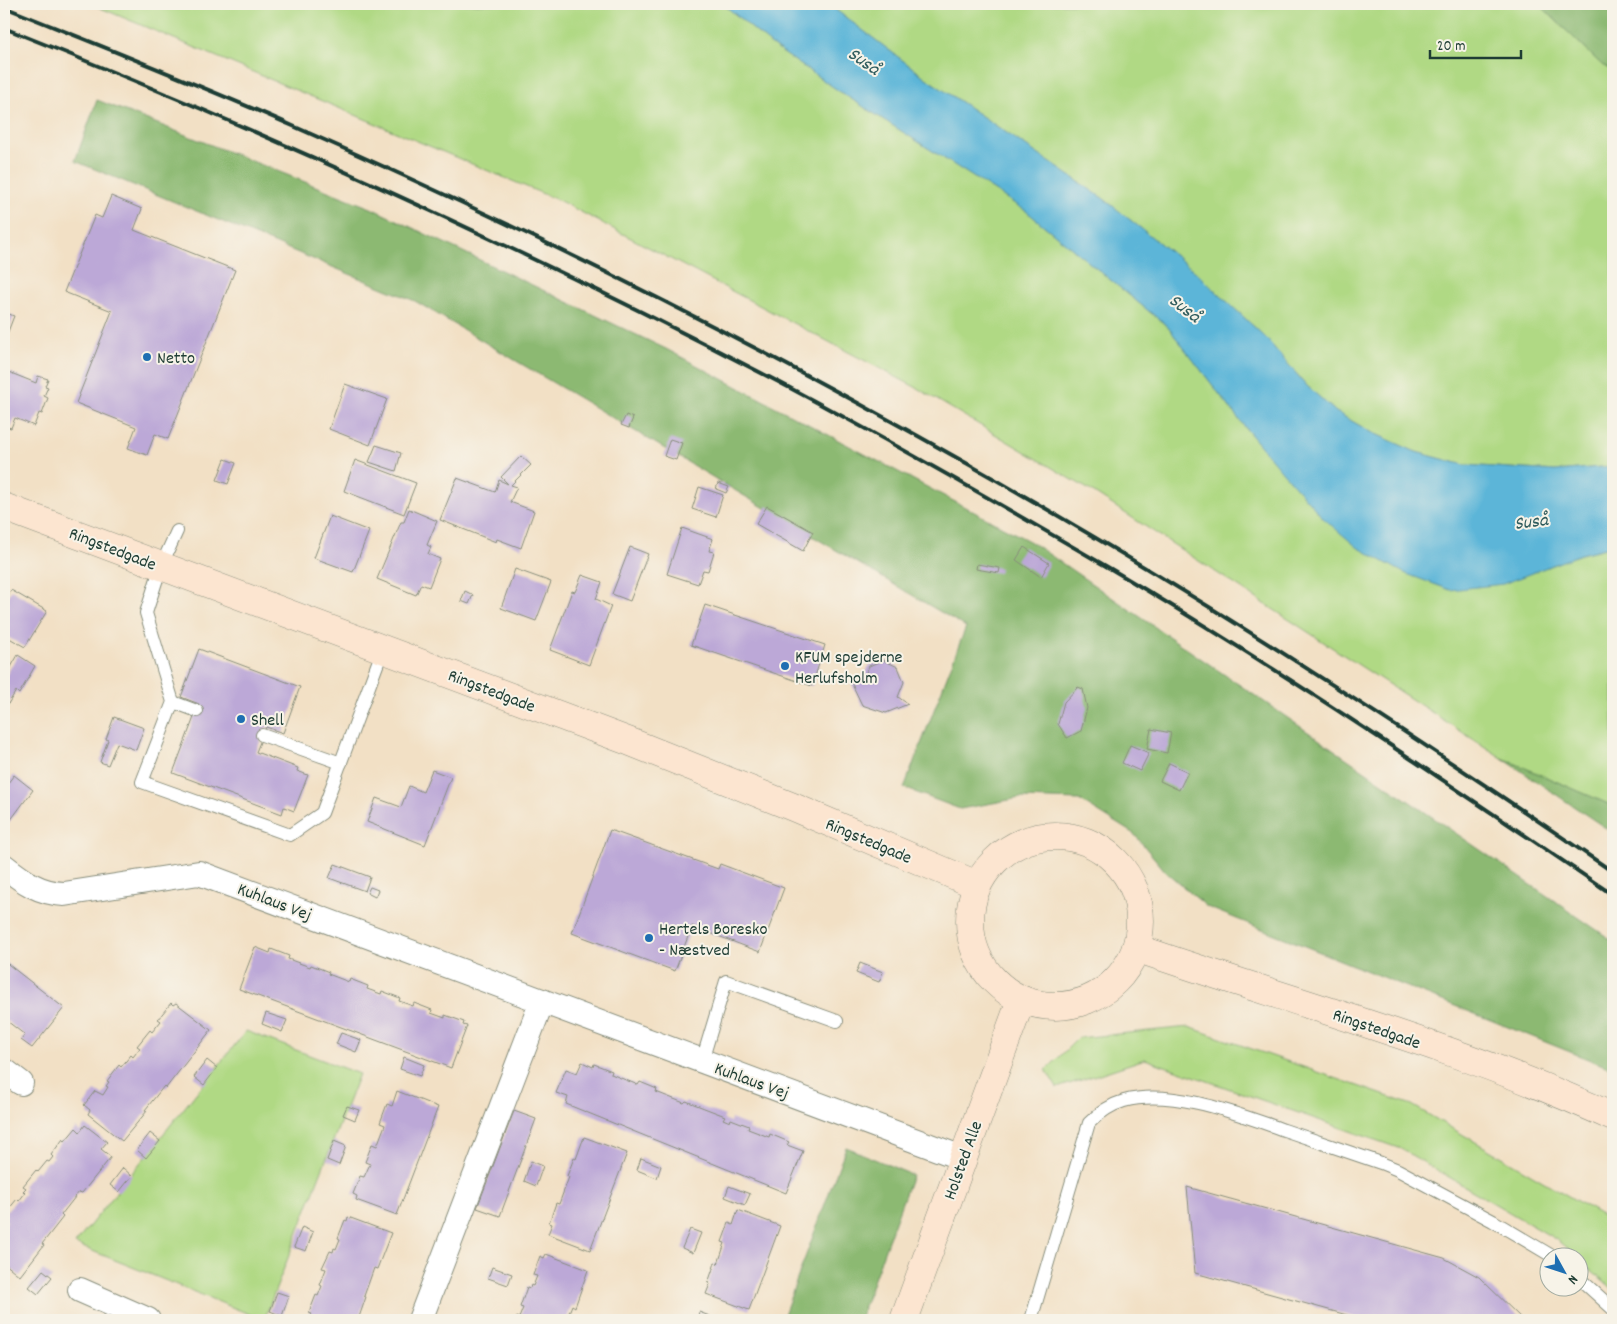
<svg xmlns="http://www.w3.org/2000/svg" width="1617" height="1324" viewBox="0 0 1617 1324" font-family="Dekko,sans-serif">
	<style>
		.green { fill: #b0d984; stroke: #688b5c }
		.forest { fill: #8cb972; stroke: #567b53 }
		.water { fill: #5bb5d8; stroke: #3d7986 }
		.building { fill: #bca8d7 }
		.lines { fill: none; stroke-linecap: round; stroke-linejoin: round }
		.lane-casing { stroke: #888e7c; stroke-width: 14 }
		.street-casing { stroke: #888e7c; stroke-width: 26 }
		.secondary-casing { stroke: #888e7c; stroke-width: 29 }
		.lane { stroke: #fff; stroke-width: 12 }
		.street { stroke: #fff; stroke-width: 24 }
		.secondary { stroke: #fce5d0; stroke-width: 28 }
		.rail { stroke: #1f3d34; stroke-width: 4 }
		.poi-dot { fill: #1f6fb2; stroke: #f7f3e8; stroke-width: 2 }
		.labels { text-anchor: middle; stroke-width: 4; stroke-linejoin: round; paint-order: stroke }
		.poi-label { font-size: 18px; fill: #1f3d34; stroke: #f7f3e8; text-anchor: start }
		.street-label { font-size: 18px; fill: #1f3d34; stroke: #f7f3e8 }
		.water-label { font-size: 19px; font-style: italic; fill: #2e5b5d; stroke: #f7f3e8 }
	</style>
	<rect width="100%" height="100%" fill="#f7f3e8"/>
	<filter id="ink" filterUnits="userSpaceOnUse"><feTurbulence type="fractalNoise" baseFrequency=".02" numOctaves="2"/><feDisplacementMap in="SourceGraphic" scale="10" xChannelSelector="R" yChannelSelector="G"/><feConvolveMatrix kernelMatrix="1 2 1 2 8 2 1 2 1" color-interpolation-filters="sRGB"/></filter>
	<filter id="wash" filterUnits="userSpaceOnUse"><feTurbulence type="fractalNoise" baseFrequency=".0096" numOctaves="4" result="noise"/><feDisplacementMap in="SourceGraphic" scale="20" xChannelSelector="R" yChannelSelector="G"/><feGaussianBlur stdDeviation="1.12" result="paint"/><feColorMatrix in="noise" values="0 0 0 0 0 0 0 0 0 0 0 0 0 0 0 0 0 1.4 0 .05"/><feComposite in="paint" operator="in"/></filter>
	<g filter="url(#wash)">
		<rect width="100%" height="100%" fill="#f2e0c5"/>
		<g class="green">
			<path d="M 91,4 L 723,4 L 773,46 L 842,93 L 1026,211 L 1167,326 L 1248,431 L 1324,519 L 1581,554 L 1613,546 L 1613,806 L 1502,758 L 1088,489 L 917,388 L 560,201 Z"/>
			<path d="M 828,4 L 1539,4 L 1602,65 L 1613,71 L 1613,466 L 1555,471 L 1465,465 L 1416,452 L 1371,432 L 1336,412 L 1307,386 L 1264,336 L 1192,269 L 1104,199 L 930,81 Z"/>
			<path d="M 1189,1027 L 1412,1105 L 1613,1222 L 1613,1289 L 1580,1260 L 1580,1256 L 1576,1256 L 1557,1240 L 1401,1149 L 1145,1059 L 1057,1088 L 1046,1070 L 1078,1038 Z"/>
			<path d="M 246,1031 L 359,1074 L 264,1320 L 75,1244 Z"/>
		</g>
		<g class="forest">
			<path d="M 1539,4 L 1613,4 L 1613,71 L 1602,65 Z"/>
			<path d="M 97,100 L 371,208 L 666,349 L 1031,542 L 1613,941 L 1613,1069 L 1207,907 L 1166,872 L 1134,834 L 1079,800 L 1020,798 L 960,809 L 904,788 L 966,627 L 415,301 L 75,161 Z"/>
			<path d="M 1502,758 L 1613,806 L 1613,833 Z"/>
			<path d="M 846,1147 L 912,1175 L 859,1320 L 782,1320 Z"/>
		</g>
		<path class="water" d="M 723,4 L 828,4 L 930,81 L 1104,199 L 1192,269 L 1264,336 L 1307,386 L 1336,412 L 1371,432 L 1416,452 L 1465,465 L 1555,471 L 1613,466 L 1613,546 L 1581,554 L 1503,584 L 1450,590 L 1404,573 L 1357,547 L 1324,519 L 1285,475 L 1248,431 L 1167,326 L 1026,211 L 842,93 L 773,46 Z"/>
		<g id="blocks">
			<g class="building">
				<path d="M 111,196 L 142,209 L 134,230 L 235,270 L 168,439 L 155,434 L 147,455 L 128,448 L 136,427 L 76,403 L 112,311 L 64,292 L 95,215 L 102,218 Z"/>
				<path d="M 4,312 L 14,316 L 4,342 Z"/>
				<path d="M 6,371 L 36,383 L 38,376 L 48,379 L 45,386 L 48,387 L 44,396 L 48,398 L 42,414 L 39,413 L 34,426 L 15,418 L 11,428 L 4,426 L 4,376 Z"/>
				<path d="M 345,384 L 387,399 L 370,445 L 329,429 Z"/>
				<path d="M 626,415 L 633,418 L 629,428 L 621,425 Z"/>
				<path d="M 670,439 L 682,443 L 676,460 L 664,456 Z"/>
				<path d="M 376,445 L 401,453 L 396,471 L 369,462 Z"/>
				<path d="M 521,456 L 531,465 L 511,485 L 517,487 L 510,502 L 534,511 L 521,548 L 497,539 L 496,542 L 440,520 L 457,478 L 495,492 L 499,480 L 508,484 L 501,477 Z"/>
				<path d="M 225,459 L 236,463 L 228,484 L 217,480 Z"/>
				<path d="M 355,460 L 416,483 L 404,514 L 344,491 Z"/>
				<path d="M 718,483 L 729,487 L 726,493 L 716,489 Z"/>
				<path d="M 699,487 L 723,495 L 716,517 L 692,509 Z"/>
				<path d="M 767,506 L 813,532 L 803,551 L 756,524 Z"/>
				<path d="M 409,509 L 437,521 L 427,545 L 431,547 L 428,554 L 440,559 L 429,587 L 421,584 L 416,595 L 377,579 L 401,522 L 404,522 Z"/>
				<path d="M 330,516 L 369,531 L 353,572 L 314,558 Z"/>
				<path d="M 682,528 L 713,539 L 709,551 L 714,552 L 708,571 L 703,570 L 698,584 L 667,574 Z"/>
				<path d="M 630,547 L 648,554 L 630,601 L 612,594 Z"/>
				<path d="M 1024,547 L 1049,563 L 1041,577 L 1016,560 Z"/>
				<path d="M 977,564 L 1000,568 L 999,573 L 976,569 Z"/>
				<path d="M 515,569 L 551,582 L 536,621 L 501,608 Z"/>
				<path d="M 582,575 L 602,582 L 596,599 L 611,606 L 589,665 L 550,650 L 572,591 L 575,592 Z"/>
				<path d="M 11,590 L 47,611 L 25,647 L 4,635 L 4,602 Z"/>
				<path d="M 465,591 L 473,595 L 469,604 L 461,601 Z"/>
				<path d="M 705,605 L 825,645 L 812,686 L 691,645 Z"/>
				<path d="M 199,649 L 300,687 L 283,733 L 266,727 L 256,752 L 298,768 L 297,771 L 308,775 L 294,811 L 284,807 L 282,814 L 173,773 L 199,704 L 181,697 Z"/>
				<path d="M 18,655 L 35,666 L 19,694 L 16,691 L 8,704 L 4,701 L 4,679 Z"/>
				<path d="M 883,660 L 898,667 L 904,682 L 898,697 L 908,704 L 886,713 L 862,705 L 851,682 L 862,681 L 869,666 Z"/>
				<path d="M 1078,687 L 1083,689 L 1087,708 L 1081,731 L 1067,738 L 1058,724 L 1064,702 Z"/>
				<path d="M 114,717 L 144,728 L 136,750 L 117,743 L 108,765 L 100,762 L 108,740 L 106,739 Z"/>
				<path d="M 1151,729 L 1171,733 L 1167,753 L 1147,749 Z"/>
				<path d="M 1130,745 L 1149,753 L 1140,771 L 1122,763 Z"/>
				<path d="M 1169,763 L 1188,772 L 1179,790 L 1160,781 Z"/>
				<path d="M 432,770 L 451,777 L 425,845 L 367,822 L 376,798 L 401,807 L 409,786 L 423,792 Z"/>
				<path d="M 14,775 L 33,790 L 4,829 L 4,788 Z"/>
				<path d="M 610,830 L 718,869 L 720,864 L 784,888 L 760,952 L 692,926 L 675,971 L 572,933 Z"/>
				<path d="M 335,864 L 370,877 L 365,891 L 329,878 Z"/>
				<path d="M 370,887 L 378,890 L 375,897 L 367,893 Z"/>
				<path d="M 255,947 L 270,953 L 271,949 L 289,956 L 288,959 L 310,967 L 311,965 L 329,972 L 328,974 L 349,982 L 350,979 L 368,986 L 367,989 L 381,994 L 382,991 L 400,998 L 399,1001 L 413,1006 L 414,1003 L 432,1010 L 431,1013 L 445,1018 L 445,1015 L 464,1022 L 463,1025 L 467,1026 L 451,1068 L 239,989 Z"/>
				<path d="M 4,961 L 64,1008 L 32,1048 L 21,1040 L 25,1035 L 7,1021 L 4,1024 Z"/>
				<path d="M 860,963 L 883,972 L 879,982 L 856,973 Z"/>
				<path d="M 171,1003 L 173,1005 L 176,1003 L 211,1030 L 166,1088 L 164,1086 L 145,1110 L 147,1111 L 122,1141 L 88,1114 L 90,1110 L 84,1105 L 95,1091 L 103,1095 L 108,1087 L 106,1086 L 109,1082 L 107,1081 L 119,1065 L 121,1067 L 131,1055 L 133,1057 L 140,1048 L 137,1046 L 150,1030 L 152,1032 L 161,1021 L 158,1019 Z"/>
				<path d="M 266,1013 L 287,1020 L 282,1032 L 262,1024 Z"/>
				<path d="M 341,1033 L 361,1040 L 356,1052 L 336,1044 Z"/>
				<path d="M 404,1057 L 424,1065 L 420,1076 L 400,1069 Z"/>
				<path d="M 207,1060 L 217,1068 L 204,1085 L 194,1077 Z"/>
				<path d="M 582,1062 L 593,1067 L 594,1064 L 612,1071 L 611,1074 L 638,1085 L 640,1082 L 657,1089 L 656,1092 L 684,1103 L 686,1101 L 725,1116 L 723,1119 L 730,1122 L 731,1119 L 749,1126 L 748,1129 L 769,1137 L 770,1134 L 789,1142 L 787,1145 L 803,1151 L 786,1193 L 566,1104 L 568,1097 L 556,1093 L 566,1069 L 577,1073 Z"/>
				<path d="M 397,1091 L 438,1107 L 397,1215 L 356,1200 L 357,1196 L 353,1194 L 360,1176 L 364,1177 L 370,1164 L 365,1162 L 372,1144 L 377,1146 L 385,1125 L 380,1123 L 387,1104 L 392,1106 Z"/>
				<path d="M 347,1106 L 359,1110 L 355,1120 L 343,1115 Z"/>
				<path d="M 514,1111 L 536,1119 L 500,1216 L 477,1208 Z"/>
				<path d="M 85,1125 L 107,1142 L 101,1149 L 111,1157 L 82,1193 L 79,1192 L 61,1215 L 63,1217 L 42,1244 L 44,1245 L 20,1276 L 4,1263 L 4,1225 L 7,1221 L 4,1219 L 7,1216 L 4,1215 L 17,1199 L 19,1201 L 25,1193 L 23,1191 L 26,1188 L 23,1186 L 36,1170 L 38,1172 L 47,1161 L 49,1162 L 53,1157 L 51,1155 L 63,1139 L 65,1141 L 76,1128 L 80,1132 Z"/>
				<path d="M 150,1133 L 160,1141 L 146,1158 L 137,1150 Z"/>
				<path d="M 584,1137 L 627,1153 L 590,1250 L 548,1234 L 552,1224 L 549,1223 L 556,1203 L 559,1204 L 569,1177 L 567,1176 L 574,1158 L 576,1159 Z"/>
				<path d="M 334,1141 L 346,1146 L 339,1165 L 327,1160 Z"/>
				<path d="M 641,1158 L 661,1166 L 657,1178 L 637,1170 Z"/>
				<path d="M 531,1161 L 543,1166 L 536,1186 L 524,1181 Z"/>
				<path d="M 123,1168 L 132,1176 L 119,1192 L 110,1185 Z"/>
				<path d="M 729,1186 L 750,1194 L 745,1205 L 725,1197 Z"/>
				<path d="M 1187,1187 L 1444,1258 L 1479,1277 L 1523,1320 L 1365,1320 L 1195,1273 Z"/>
				<path d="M 738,1210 L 780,1226 L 749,1310 L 706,1294 L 710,1284 L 708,1283 L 715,1263 L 718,1264 L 725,1243 L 722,1242 L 729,1223 L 733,1225 Z"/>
				<path d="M 348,1217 L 391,1233 L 377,1269 L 374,1268 L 364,1296 L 366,1297 L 358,1320 L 313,1320 L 313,1319 L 310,1317 L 312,1314 L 309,1313 L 316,1295 L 318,1296 L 322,1286 L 320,1285 L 326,1269 L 322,1268 L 330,1251 L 333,1252 L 334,1248 L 336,1249 L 340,1239 L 338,1238 L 345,1220 L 347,1221 Z"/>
				<path d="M 302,1227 L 313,1232 L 306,1251 L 294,1247 Z"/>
				<path d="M 690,1229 L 701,1233 L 693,1253 L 682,1248 Z"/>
				<path d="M 546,1254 L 588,1270 L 575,1307 L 572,1305 L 566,1320 L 515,1320 L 517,1317 L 519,1318 L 523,1308 L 520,1307 L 527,1287 L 530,1288 L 531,1285 L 533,1286 L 537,1276 L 533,1275 L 540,1256 L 544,1258 Z"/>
				<path d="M 492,1267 L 512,1274 L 508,1285 L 488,1278 Z"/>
				<path d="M 43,1270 L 52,1277 L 38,1294 L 29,1287 Z"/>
				<path d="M 277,1292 L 289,1296 L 282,1316 L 270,1311 Z"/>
				<path d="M 699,1312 L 720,1320 L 697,1320 Z"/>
			</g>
		</g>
	</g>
	<g filter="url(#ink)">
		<use href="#blocks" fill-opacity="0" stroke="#888e7c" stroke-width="1"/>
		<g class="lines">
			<g class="lane-casing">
				<g id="lane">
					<path d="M 177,531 L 161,566 L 146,613 L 173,702 L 142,782 L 290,835 L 322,813 L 383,649"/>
					<path d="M 173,702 L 197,711"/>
					<path d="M 262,735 L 341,763"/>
					<path d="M 702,1061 L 726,981 L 837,1021"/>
					<path d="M 1580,1279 L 1613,1309"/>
					<path d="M 1031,1320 L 1089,1123 C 1099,1113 1110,1105 1124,1101 C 1172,1088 1238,1114 1284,1130 C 1316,1141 1349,1152 1381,1163 L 1398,1170 L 1493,1221 L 1552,1256"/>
				</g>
			</g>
			<g class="street-casing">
				<g id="street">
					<path d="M 4,866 C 23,881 39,893 64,894 L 199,873 L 962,1158"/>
					<path d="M 4,1070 L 21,1083"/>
					<path d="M 80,1290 L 148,1320"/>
					<path d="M 420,1320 L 542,1001"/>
				</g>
			</g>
			<g class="secondary-casing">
				<g id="secondary">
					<path d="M 4,507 L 628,741 L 793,807 L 977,885"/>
					<circle cx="1055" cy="921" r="85"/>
					<path d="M 1136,948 C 1296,1003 1460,1047 1613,1117"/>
					<path d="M 904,1320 L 1021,1000"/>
				</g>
			</g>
			<use href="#lane" class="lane"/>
			<use href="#street" class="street"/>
			<use href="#secondary" class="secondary"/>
			<g class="rail">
				<path d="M 4,7 C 101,46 198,84 293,126 C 523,227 749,340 968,464 C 1190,589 1403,728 1613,872"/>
				<path d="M 4,28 C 272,134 535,254 790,388 C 899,446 1005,507 1111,569 C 1283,671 1448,783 1613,895"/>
			</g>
		</g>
	</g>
	<g class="poi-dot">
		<circle cx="147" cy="357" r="5"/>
		<circle cx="785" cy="666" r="5"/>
		<circle cx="241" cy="719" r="5"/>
		<circle cx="649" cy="938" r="5"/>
	</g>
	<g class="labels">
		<g class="poi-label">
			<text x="157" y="363">Netto</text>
			<text x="795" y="662">KFUM spejderne<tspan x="795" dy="21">Herlufsholm</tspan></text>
			<text x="251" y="725">Shell</text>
			<text x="659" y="934">Hertels Boresko<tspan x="659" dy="21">- Næstved</tspan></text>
		</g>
		<g class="street-label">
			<text transform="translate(113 548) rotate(21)" y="6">Ringstedgade</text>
			<text transform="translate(492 690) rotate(21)" y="6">Ringstedgade</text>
			<text transform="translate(869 840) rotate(23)" y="6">Ringstedgade</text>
			<text transform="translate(275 901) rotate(21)" y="6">Kuhlaus Vej</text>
			<text transform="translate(1377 1028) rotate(19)" y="6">Ringstedgade</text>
			<text transform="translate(752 1080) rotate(20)" y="6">Kuhlaus Vej</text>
			<text transform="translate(962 1160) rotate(-70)" y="6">Holsted Alle</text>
		</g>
		<g class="water-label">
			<text transform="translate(865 60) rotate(35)" y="7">Suså</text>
			<text transform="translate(1186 307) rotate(38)" y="7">Suså</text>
			<text transform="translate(1531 520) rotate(-7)" y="7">Suså</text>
		</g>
	</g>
	<rect width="1617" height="1324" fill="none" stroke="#f7f3e8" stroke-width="20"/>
	<g transform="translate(1564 1272) rotate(130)"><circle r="24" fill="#f7f3e8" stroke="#a1aaa0"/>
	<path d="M0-4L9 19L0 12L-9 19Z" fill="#1f6fb2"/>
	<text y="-8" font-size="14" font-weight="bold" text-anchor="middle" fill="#1f3d34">N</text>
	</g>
	<path d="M1430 50v8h91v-8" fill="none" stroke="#1f3d34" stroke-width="2.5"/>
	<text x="1437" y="50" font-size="15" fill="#1f3d34" stroke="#f7f3e8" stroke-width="4" paint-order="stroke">20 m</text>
</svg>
